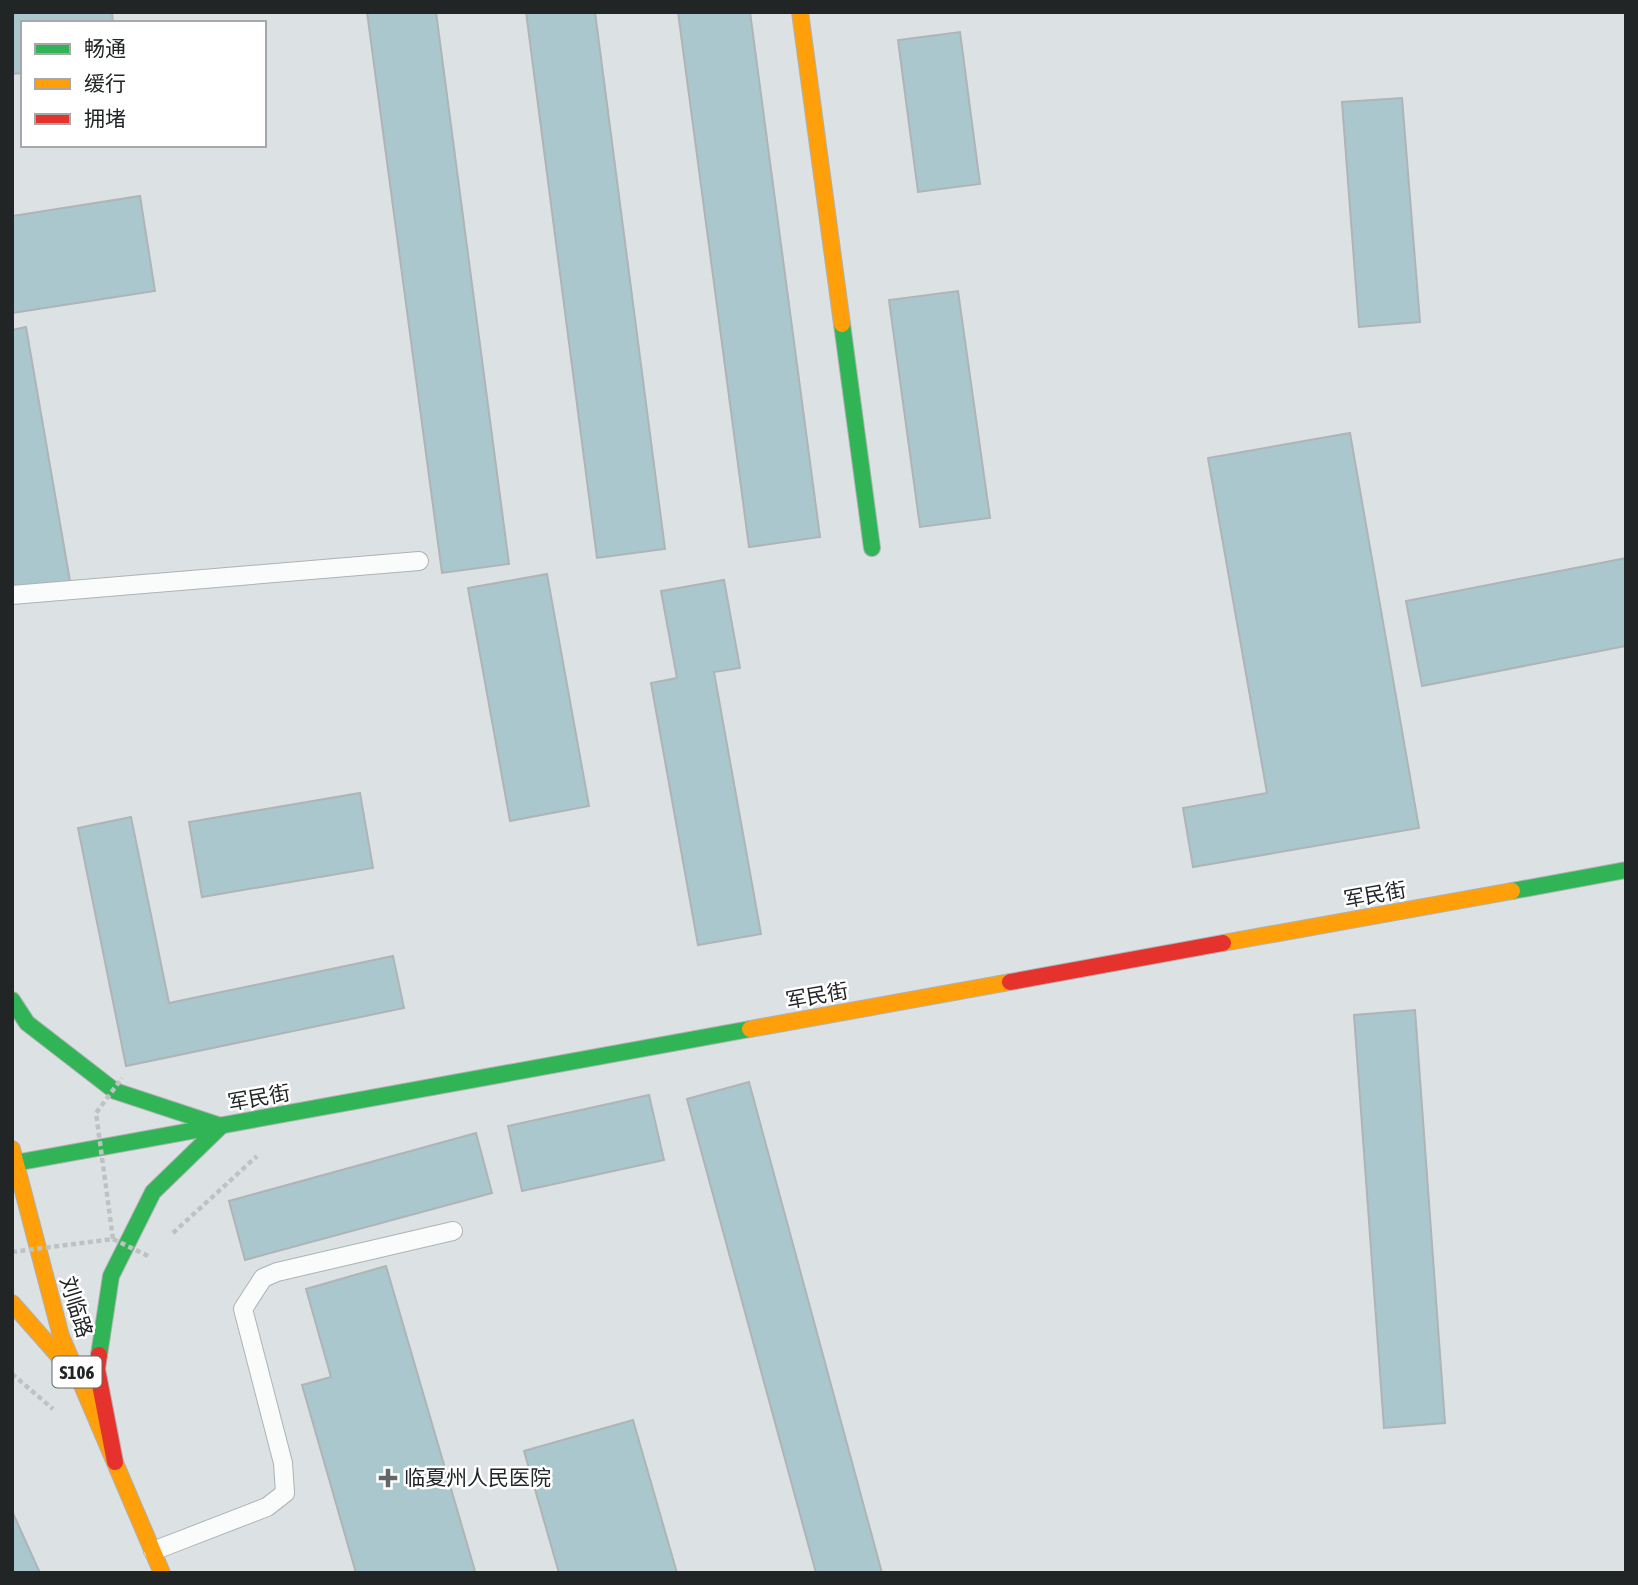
<svg xmlns="http://www.w3.org/2000/svg" width="1638" height="1585" viewBox="0 0 1638 1585" font-family="'Asap Condensed','Noto Sans SC',sans-serif">
	<style>
		.building { fill: #aac7cd; stroke: #afb4b6; stroke-width: 2 }
		.lines { fill: none; stroke-linecap: round; stroke-linejoin: round }
		.lane-casing { stroke: #aeb2b4; stroke-width: 20 }
		.fast-casing { stroke: #aeb2b4; stroke-width: 18 }
		.slow-casing { stroke: #aeb2b4; stroke-width: 18 }
		.jam-casing { stroke: #aeb2b4; stroke-width: 18 }
		.path { stroke: #bfc2c3; stroke-width: 4.5; stroke-dasharray: 5 3.5; stroke-linecap: butt }
		.lane { stroke: #fafbfb; stroke-width: 18 }
		.fast { stroke: #30b455; stroke-width: 16 }
		.slow { stroke: #ff9f0a; stroke-width: 16 }
		.jam { stroke: #e5322d; stroke-width: 16 }
		.path-bridge { stroke: #bfc2c3; stroke-width: 4.5; stroke-dasharray: 5 3.5; stroke-linecap: butt }
		.poi-dot { fill: #626768; stroke: #fff; stroke-width: 2.5 }
		.labels { text-anchor: middle; stroke-width: 5; stroke-linejoin: round; paint-order: stroke }
		.shield { fill: #fff; stroke: #646667; stroke-width: 2 }
		.shield-label { font-size: 19px; font-weight: bold; fill: #212526 }
		.street-label { font-size: 21px; fill: #212526; stroke: #fff }
		.poi-label { font-size: 21px; fill: #212526; stroke: #fff; text-anchor: start }
	</style>
	<rect width="100%" height="100%" fill="#dce2e4"/>
	<g class="building">
		<path d="M 12,12 L 112,12 L 113,23 L 23,23 L 23,73 L 12,74 Z"/>
		<path d="M 367,12 L 436,12 L 509,564 L 442,573 Z"/>
		<path d="M 526,12 L 595,12 L 665,549 L 597,558 Z"/>
		<path d="M 678,12 L 750,12 L 820,537 L 749,547 Z"/>
		<path d="M 960,32 L 980,184 L 918,192 L 898,40 Z"/>
		<path d="M 1402,98 L 1420,322 L 1359,327 L 1342,102 Z"/>
		<path d="M 140,196 L 155,291 L 12,313 L 12,216 Z"/>
		<path d="M 958,291 L 990,518 L 920,527 L 889,300 Z"/>
		<path d="M 26,327 L 70,581 L 12,591 L 12,330 Z"/>
		<path d="M 1350,433 L 1419,828 L 1193,867 L 1183,808 L 1267,793 L 1208,458 Z"/>
		<path d="M 1626,558 L 1626,646 L 1422,686 L 1406,601 Z"/>
		<path d="M 547,574 L 589,806 L 510,821 L 468,588 Z"/>
		<path d="M 724,580 L 740,668 L 714,672 L 761,934 L 698,945 L 651,683 L 677,678 L 661,591 Z"/>
		<path d="M 360,793 L 373,868 L 202,897 L 189,822 Z"/>
		<path d="M 131,817 L 169,1003 L 393,956 L 404,1008 L 126,1066 L 78,828 Z"/>
		<path d="M 1415,1010 L 1445,1423 L 1384,1428 L 1354,1015 Z"/>
		<path d="M 749,1082 L 882,1573 L 816,1573 L 687,1099 Z"/>
		<path d="M 649,1095 L 664,1160 L 522,1191 L 508,1126 Z"/>
		<path d="M 476,1133 L 492,1193 L 245,1260 L 229,1201 Z"/>
		<path d="M 386,1266 L 475,1571 L 468,1573 L 356,1573 L 302,1385 L 331,1377 L 306,1289 Z"/>
		<path d="M 633,1420 L 677,1573 L 559,1573 L 524,1451 Z"/>
		<path d="M 12,1511 L 40,1573 L 12,1573 Z"/>
	</g>
	<g class="lines">
		<g class="lane-casing">
			<g id="lane">
				<path d="M 12,595 L 419,561"/>
				<path d="M 153,1551 L 267,1507 L 285,1493 L 283,1463 L 243,1309 L 263,1278 L 277,1272 L 453,1231"/>
			</g>
		</g>
		<g class="fast-casing">
			<g id="fast">
				<path d="M 842,324 L 872,548"/>
				<path d="M 1512,891 L 1626,870"/>
				<path d="M 12,1000 L 27,1023 L 115,1091 L 221,1126 L 153,1192 L 111,1276 L 99,1355"/>
				<path d="M 15,1163 L 750,1029"/>
			</g>
		</g>
		<g class="slow-casing">
			<g id="slow">
				<path d="M 800,12 L 842,324"/>
				<path d="M 1223,943 L 1512,891"/>
				<path d="M 750,1029 L 1010,982"/>
				<path d="M 12,1149 L 61,1336 L 162,1573"/>
				<path d="M 12,1303 L 63,1361"/>
			</g>
		</g>
		<g class="jam-casing">
			<g id="jam">
				<path d="M 1010,982 L 1223,943"/>
				<path d="M 99,1355 L 97,1369 L 115,1462"/>
			</g>
		</g>
		<g class="path">
			<path d="M 173,1233 L 257,1156"/>
			<path d="M 12,1374 L 53,1409"/>
		</g>
		<use href="#lane" class="lane"/>
		<use href="#fast" class="fast"/>
		<use href="#slow" class="slow"/>
		<use href="#jam" class="jam"/>
		<g class="path-bridge">
			<path d="M 113,1239 L 148,1256"/>
			<path d="M 12,1252 L 113,1239 L 96,1113 L 122,1078"/>
		</g>
	</g>
	<path class="poi-dot" d="M384.5 1467.5h7v7h7v7h-7v7h-7v-7h-7v-7h7z"/>
	<g class="labels">
		<rect class="shield" x="52.5" y="1356.5" width="49" height="31" rx="5"/>
		<g class="shield-label">
			<text x="77" y="1379">S106</text>
		</g>
		<g class="street-label">
			<text transform="translate(1375 895) rotate(-10)" y="7">军民街</text>
			<text transform="translate(817 996) rotate(-10)" y="7">军民街</text>
			<text transform="translate(259 1098) rotate(-10)" y="7">军民街</text>
			<text transform="translate(76 1307) rotate(73)" y="7">刘临路</text>
		</g>
		<g class="poi-label">
			<text x="404" y="1485">临夏州人民医院</text>
		</g>
	</g>
	<rect width="1638" height="1585" fill="none" stroke="#212526" stroke-width="28"/>
	<rect x="21" y="21" width="245" height="126" fill="#ffffff" stroke="#a6a8a8" stroke-width="2"/>
	<rect x="35" y="44" width="35" height="10" fill="#30b455" stroke="#a6a8a8" stroke-width="2"/>
	<text x="84" y="56" font-size="21" fill="#212526">畅通</text>
	<rect x="35" y="79" width="35" height="10" fill="#ff9f0a" stroke="#a6a8a8" stroke-width="2"/>
	<text x="84" y="91" font-size="21" fill="#212526">缓行</text>
	<rect x="35" y="114" width="35" height="10" fill="#e5322d" stroke="#a6a8a8" stroke-width="2"/>
	<text x="84" y="126" font-size="21" fill="#212526">拥堵</text>
</svg>
